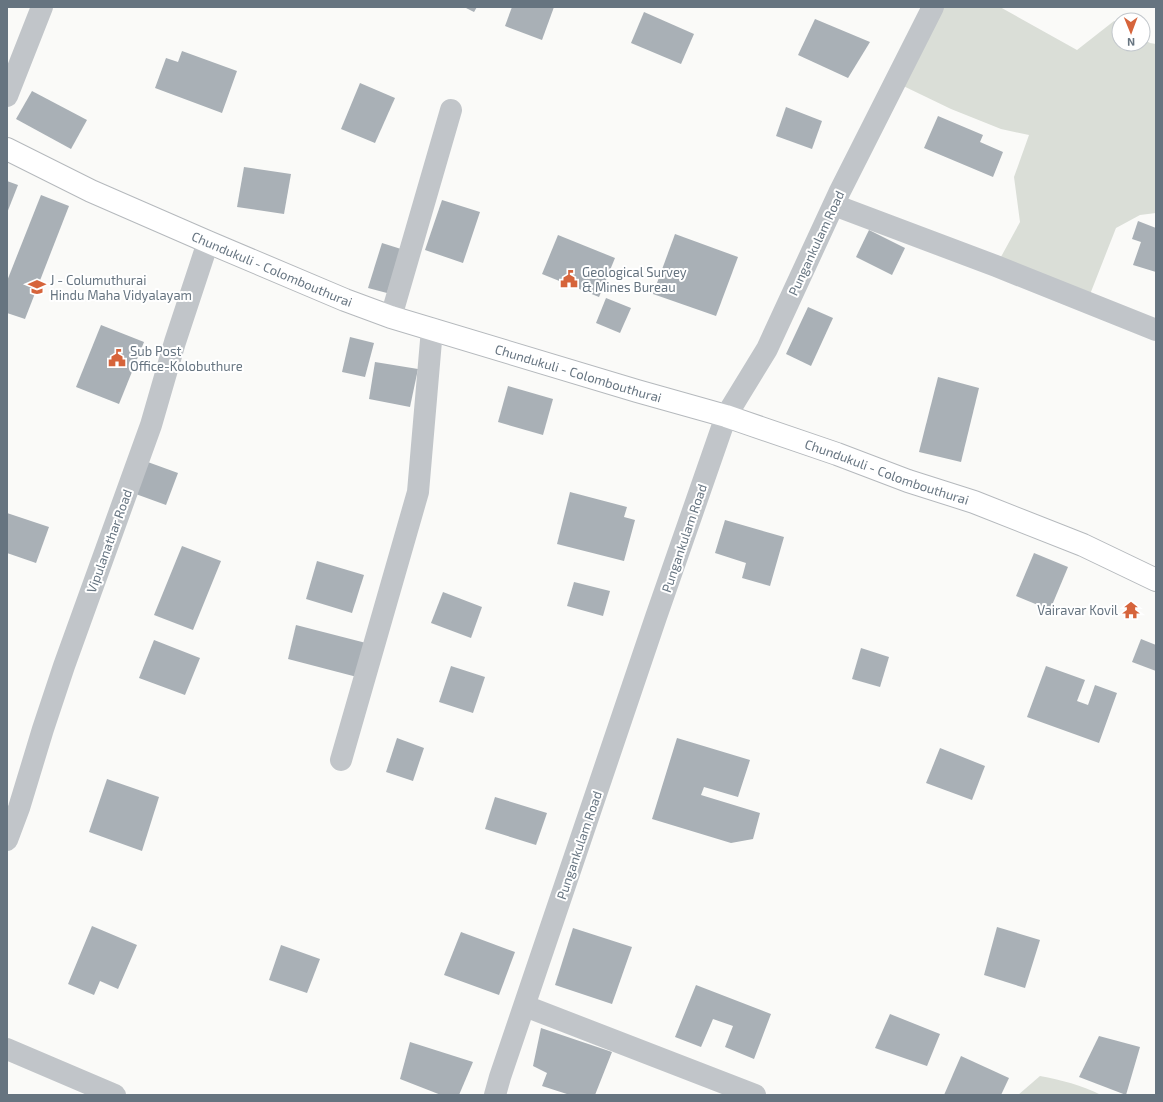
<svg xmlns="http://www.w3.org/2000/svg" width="1163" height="1102" viewBox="0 0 1163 1102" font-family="'Exo 2',sans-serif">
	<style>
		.green { fill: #daded7 }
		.building { fill: #a9b0b6 }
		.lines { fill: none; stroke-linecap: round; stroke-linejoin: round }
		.major-casing { stroke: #b5b9bd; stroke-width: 24 }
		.minor { stroke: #c1c5c9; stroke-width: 22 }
		.major { stroke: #fff; stroke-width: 22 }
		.labels { text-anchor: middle; stroke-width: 4; stroke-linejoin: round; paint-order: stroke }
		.street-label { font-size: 13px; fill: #667480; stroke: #fff }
		.poi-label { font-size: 13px; fill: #667480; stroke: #fff; text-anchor: start }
	</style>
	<rect width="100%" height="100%" fill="#fafaf8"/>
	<g class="green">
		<path d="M 933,7 L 1000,7 L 1077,50 L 1114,21 L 1119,24 L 1119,44 L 1143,44 L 1143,39 L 1150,43 L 1156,44 L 1156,213 L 1140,215 L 1116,228 L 1087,302 L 996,266 L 1020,222 L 1014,177 L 1029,135 L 1001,129 L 951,109 L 895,82 Z"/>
		<path d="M 1040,1076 C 1061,1080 1082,1085 1101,1095 L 1018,1095 Z"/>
	</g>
	<g class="building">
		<path d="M 464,7 L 477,7 L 474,12 Z"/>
		<path d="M 512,7 L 554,7 L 542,40 L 505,26 Z"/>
		<path d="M 644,12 L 694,34 L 681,64 L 631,43 Z"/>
		<path d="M 815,19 L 870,42 L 848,78 L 798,55 Z"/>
		<path d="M 182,51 L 237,71 L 222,113 L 155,88 L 166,58 L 178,62 Z"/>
		<path d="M 360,83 L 395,98 L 375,143 L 341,129 Z"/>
		<path d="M 32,91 L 87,120 L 71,149 L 16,119 Z"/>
		<path d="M 786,107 L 822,121 L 812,149 L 776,136 Z"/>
		<path d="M 938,116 L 983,135 L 980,142 L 1003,152 L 993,177 L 924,148 Z"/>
		<path d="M 244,167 L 291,174 L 284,214 L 237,207 Z"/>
		<path d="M 7,181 L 18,185 L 7,213 Z"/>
		<path d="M 41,195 L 69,206 L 25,319 L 7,313 L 7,281 Z"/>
		<path d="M 442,200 L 480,212 L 463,263 L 425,250 Z"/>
		<path d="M 1138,221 L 1156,228 L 1156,272 L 1133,265 L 1141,242 L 1132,239 Z"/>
		<path d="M 869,230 L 905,248 L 892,275 L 856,257 Z"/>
		<path d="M 675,234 L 738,257 L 716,316 L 653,294 Z"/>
		<path d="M 558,235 L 615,258 L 599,297 L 542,274 Z"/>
		<path d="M 382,243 L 401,249 L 387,293 L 368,288 Z"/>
		<path d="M 606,298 L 631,308 L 620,333 L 596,323 Z"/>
		<path d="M 808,307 L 833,318 L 811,366 L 786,354 Z"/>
		<path d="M 101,325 L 144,342 L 119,404 L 76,387 Z"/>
		<path d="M 350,337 L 374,343 L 365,377 L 342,372 Z"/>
		<path d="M 375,362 L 418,369 L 410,407 L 369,399 Z"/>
		<path d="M 938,377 L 979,388 L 961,462 L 919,452 Z"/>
		<path d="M 508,386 L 553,399 L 543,435 L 498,422 Z"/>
		<path d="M 145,461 L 178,473 L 166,505 L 133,493 Z"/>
		<path d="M 570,492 L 627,507 L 624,517 L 635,520 L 624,561 L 557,544 Z"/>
		<path d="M 7,513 L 49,527 L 36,563 L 7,553 Z"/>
		<path d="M 725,520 L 784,537 L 770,586 L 742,578 L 746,563 L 715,553 Z"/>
		<path d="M 182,546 L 221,561 L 193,630 L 154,615 Z"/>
		<path d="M 1034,553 L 1068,567 L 1050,610 L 1016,596 Z"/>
		<path d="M 317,561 L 364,575 L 352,613 L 306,599 Z"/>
		<path d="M 574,582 L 610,591 L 603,616 L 567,606 Z"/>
		<path d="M 443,592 L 482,607 L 471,638 L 431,623 Z"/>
		<path d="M 296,625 L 366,643 L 357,677 L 288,659 Z"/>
		<path d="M 1141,639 L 1156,645 L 1156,671 L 1132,662 Z"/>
		<path d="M 154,640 L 200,658 L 185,695 L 139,678 Z"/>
		<path d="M 861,648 L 889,657 L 880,687 L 852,679 Z"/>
		<path d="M 451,666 L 485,677 L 473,713 L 439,702 Z"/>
		<path d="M 1046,666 L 1085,680 L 1077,701 L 1088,705 L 1095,685 L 1117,693 L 1099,743 L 1027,717 Z"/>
		<path d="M 397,738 L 424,748 L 413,781 L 386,772 Z"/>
		<path d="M 677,738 L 750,760 L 738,797 L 704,787 L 701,795 L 760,813 L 753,839 L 731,843 L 652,819 Z"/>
		<path d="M 940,748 L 985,766 L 972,800 L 926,783 Z"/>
		<path d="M 107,779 L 159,797 L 142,851 L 89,832 Z"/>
		<path d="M 495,797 L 547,813 L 536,845 L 485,829 Z"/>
		<path d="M 92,926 L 137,945 L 118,989 L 100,981 L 94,995 L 68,984 Z"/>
		<path d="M 997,927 L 1040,940 L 1025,988 L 984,975 Z"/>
		<path d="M 573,928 L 632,947 L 612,1004 L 555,985 Z"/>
		<path d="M 461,932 L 515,952 L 499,995 L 444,975 Z"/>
		<path d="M 281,945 L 320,959 L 307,993 L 269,980 Z"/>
		<path d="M 696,985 L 771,1014 L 754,1059 L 725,1047 L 733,1026 L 713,1019 L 701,1047 L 675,1037 Z"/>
		<path d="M 890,1014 L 940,1034 L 927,1066 L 875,1048 Z"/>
		<path d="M 541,1028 L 612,1052 L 595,1095 L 570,1095 L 542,1086 L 547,1073 L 533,1066 Z"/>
		<path d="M 1099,1036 L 1140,1047 L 1126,1095 L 1079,1077 Z"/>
		<path d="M 410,1042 L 473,1062 L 459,1095 L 441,1095 L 400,1079 Z"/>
		<path d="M 961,1056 L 1009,1078 L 1001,1095 L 944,1095 Z"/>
	</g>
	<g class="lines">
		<g class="major-casing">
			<g id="major">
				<path id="s1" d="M 7,149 L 91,191 L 208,242 L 345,300 L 391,317 L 637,391 L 726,416 L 837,454 L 908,481 L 974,502 L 1083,545 L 1156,580"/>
			</g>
		</g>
		<g class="minor">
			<path d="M 7,96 L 42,7"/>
			<path d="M 834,205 L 996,266 L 1156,330"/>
			<path d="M 391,317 L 451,110"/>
			<path d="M 341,760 L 418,492 L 432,329"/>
			<path d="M 7,840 L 19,808 L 43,729 L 64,666 L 151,425 L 175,342 L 208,242"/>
			<path d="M 525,1006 L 755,1095"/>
			<path d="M 7,1049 L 115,1095"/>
			<path d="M 495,1095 L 500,1077 L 656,617 L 726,416 L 767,349 L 839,193 L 933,7"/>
		</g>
		<use href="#major" class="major"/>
	</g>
	<defs>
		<g id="civic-bare" transform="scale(1.38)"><path d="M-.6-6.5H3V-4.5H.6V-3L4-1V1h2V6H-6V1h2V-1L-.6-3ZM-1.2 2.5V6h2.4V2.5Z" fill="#d6643b" stroke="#fff" stroke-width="2.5" paint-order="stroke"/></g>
		<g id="school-bare" transform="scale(1.38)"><path d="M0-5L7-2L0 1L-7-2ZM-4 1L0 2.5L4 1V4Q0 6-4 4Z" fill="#d6643b" stroke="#fff" stroke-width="2.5" paint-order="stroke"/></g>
		<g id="temple-bare" transform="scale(1.38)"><path d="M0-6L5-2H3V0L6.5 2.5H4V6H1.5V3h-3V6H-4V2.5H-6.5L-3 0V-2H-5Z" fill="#d6643b" stroke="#fff" stroke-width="2.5" paint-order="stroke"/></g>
	</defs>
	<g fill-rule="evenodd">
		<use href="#civic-bare" x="569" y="279"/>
		<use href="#school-bare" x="37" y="287"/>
		<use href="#civic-bare" x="117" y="358"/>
		<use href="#temple-bare" x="1131" y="610"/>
	</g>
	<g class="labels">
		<g class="street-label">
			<text transform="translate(816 243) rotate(-65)" y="5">Pungankulam Road</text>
			<text dy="5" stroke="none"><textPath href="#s1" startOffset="291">Chundukuli - Colombouthurai</textPath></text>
			<text dy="5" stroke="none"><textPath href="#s1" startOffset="615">Chundukuli - Colombouthurai</textPath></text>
			<text dy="5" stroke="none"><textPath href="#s1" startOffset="939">Chundukuli - Colombouthurai</textPath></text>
			<text transform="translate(684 538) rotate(-71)" y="5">Pungankulam Road</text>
			<text transform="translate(109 541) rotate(-70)" y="5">Vipulanathar Road</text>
			<text transform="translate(579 845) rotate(-71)" y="5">Pungankulam Road</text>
		</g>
		<g class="poi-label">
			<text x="582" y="277">Geological Survey<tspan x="582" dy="15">&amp; Mines Bureau</tspan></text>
			<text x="50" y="285">J - Columuthurai<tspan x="50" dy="15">Hindu Maha Vidyalayam</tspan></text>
			<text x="130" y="356">Sub Post<tspan x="130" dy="15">Office-Kolobuthure</tspan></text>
			<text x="1118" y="615" text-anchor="end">Vairavar Kovil</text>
		</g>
	</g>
	<rect width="1163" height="1102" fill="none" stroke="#667480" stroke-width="16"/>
	<g transform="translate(1131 32) rotate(179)"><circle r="19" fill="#ffffff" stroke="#c2c7cc"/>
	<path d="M0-3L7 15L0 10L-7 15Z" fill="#d6643b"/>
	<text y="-6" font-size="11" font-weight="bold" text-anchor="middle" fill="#667480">N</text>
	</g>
</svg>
